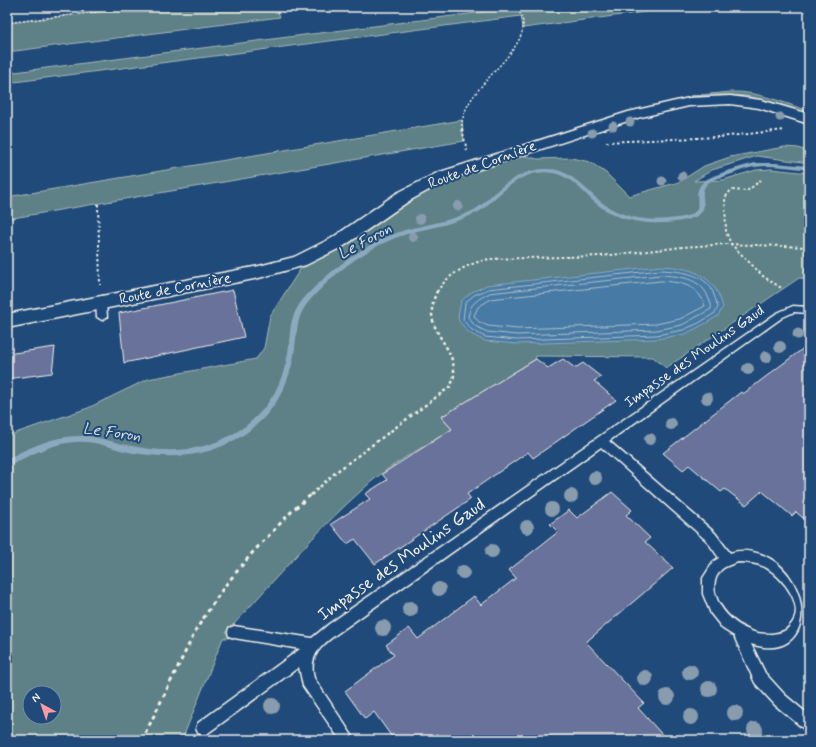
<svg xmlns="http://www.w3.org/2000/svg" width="816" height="747" viewBox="0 0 816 747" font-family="Mynerve,sans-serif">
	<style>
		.green { fill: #5d8186; stroke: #a8b9b7; fill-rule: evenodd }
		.water { fill: #477aa4; stroke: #8caabf }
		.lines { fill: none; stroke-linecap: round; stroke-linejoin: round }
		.shore { stroke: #afc1cd; stroke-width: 1 }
		.stream { fill: #8caabf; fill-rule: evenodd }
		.building { fill: #68729a; stroke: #f4f1e8 }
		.lane-casing { stroke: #f4f1e8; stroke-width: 3 }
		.street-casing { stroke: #f4f1e8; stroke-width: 3 }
		.path-far3 { stroke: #f4f1e8; stroke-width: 1.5; stroke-dasharray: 2 2; stroke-linecap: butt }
		.path-far2 { stroke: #f4f1e8; stroke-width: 2; stroke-dasharray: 2.5 2.5; stroke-linecap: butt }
		.path-far1 { stroke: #f4f1e8; stroke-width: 2.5; stroke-dasharray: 3 3; stroke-linecap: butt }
		.path { stroke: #f4f1e8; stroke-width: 3; stroke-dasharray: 4 4; stroke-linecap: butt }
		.lane { fill: #1f4a7a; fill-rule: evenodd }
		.street { fill: #1f4a7a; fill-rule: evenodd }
		.tree { fill: #889cae }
		.labels { text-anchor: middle; stroke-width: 4; stroke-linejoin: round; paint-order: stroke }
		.street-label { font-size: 15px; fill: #f4f1e8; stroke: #1f4a7a }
		.water-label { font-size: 16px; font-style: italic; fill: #dadfde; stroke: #1f4a7a }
		.near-street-label { font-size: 18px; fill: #f4f1e8; stroke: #1f4a7a }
	</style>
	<rect width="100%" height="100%" fill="#1f4a7a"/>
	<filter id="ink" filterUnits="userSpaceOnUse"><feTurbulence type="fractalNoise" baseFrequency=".025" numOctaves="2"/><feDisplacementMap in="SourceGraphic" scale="8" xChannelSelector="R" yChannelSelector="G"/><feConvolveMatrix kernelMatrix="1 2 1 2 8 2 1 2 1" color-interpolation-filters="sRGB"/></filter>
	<g filter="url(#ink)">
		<g class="green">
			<path d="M 136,7 L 276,7 L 280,17 L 7,52 L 7,23 Z"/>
			<path d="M 550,7 L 683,7 L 523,28 L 521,16 L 7,83 L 7,73 L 515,8 L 522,10 Z"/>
			<path d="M 731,92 C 757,91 784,103 809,111 L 809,114 C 788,108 767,100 746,96 C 728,94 709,95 690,96 Z"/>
			<path d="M 462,120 L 464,141 L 7,219 L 7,197 Z"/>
			<path d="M 784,147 L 798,148 L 809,152 L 809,163 L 757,156 L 712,170 L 694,181 L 723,180 L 756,170 L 771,169 L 809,173 L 809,279 L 799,278 L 666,368 L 653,357 L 537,356 L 535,357 L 536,359 L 441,417 L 452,429 C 422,448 388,465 362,490 C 316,531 276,579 234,624 L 229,638 L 223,638 L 182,740 L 7,740 L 7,436 L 88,408 L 148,379 L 256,359 L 264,348 L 270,316 L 301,268 L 338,249 L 362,235 L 428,189 L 440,186 L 472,170 L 520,154 L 537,159 L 571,158 L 590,162 L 606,173 L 629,196 L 679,182 L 704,166 L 730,157 ZM 30,693 L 54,693 L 54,717 L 30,717 Z"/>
		</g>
		<path class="water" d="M 661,266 C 681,267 704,270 716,290 C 719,294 721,302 723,307 L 718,316 L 701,326 L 685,334 L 657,339 L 517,344 L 485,341 L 469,333 L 459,321 L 458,317 L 461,301 L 472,292 L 487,285 Z"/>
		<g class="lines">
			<g class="shore">
				<path d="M 661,270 C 679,271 705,273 713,292 C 715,297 716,302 718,307 L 715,313 L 699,323 L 683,330 L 657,335 L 517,340 L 485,337 L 472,330 L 463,320 L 465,303 L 474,295 L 489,289 Z"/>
				<path d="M 661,275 C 679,276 701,278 708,297 C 710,301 712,304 711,309 L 682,325 L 657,330 L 517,335 L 487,332 L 475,326 L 468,317 C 470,303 478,299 490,293 Z"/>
				<path d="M 661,281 C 680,282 699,285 705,306 L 680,319 L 656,324 L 517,329 L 488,326 L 479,322 L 474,316 L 478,307 L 491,299 Z"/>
			</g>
			<path class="stream" d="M 755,163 L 775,163 L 809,166 L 809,170 C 791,168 772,164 755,167 C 745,168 736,173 726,176 C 720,178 713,179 708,183 C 692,197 723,215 676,222 C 646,226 615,221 592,200 C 581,190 569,175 552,173 C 530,169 510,184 495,198 C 489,203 484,210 476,213 C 455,224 432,227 410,233 C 372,244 338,269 312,298 C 296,315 298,327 295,348 C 290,389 269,423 231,442 C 197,460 157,459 120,450 C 106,446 92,441 77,442 C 50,443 30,456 7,466 L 7,459 C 30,447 55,435 82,436 C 96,436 109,441 123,444 C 156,452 192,454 223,439 C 260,422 281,393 288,353 C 290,341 289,328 293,317 C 299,300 315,286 329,274 C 351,255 377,239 405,230 C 427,224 451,221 472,211 C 481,207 487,199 494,193 C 511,178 533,165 557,170 C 572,174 583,186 595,197 C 615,215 641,222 668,219 C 717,215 686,200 703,182 C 710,175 744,166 755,163 Z"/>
		</g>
		<g class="building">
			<path d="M 233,290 L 244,337 L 124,363 L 119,313 Z"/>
			<path d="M 809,344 L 809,523 L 796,512 L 792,516 L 762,491 L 746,505 L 725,489 L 721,492 L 689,465 L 683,470 L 663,453 L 741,392 L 743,394 Z"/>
			<path d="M 55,347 L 52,373 L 7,379 L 7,354 Z"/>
			<path d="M 536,359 L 548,368 L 563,359 L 575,368 L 583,363 L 601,377 L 594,381 L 616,400 L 533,458 L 528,452 L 467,494 L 471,499 L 375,564 L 355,539 L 347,544 L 331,524 L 370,499 L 365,494 L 387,480 L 382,474 L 452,429 L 441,417 Z"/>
			<path d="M 612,492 L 632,510 L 626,515 L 650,538 L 645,542 L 673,568 L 586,642 L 644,703 L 638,708 L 667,740 L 394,740 L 374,712 L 365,719 L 345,691 L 394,655 L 386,645 L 409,628 L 418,639 L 474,596 L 481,605 L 516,578 L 509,570 L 558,532 L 550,524 L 569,510 L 577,518 Z"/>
		</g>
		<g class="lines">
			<g class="lane-casing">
				<g id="lane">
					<path d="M 101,300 L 106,303 L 107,317 L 102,320 L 97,317 L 96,303 Z"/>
					<path d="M 793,306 L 809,307 L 809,313 L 794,312 L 783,317 L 609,441 L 715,533 L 730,553 C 741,549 752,551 763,555 C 816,578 816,665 751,644 L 765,673 L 785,695 L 809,715 L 809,731 L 804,729 L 775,705 L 755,683 L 734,636 L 723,629 L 711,614 L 703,594 L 703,578 L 714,561 L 719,558 L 707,541 L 601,447 L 338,633 C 322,645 308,655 314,678 L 355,740 L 340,740 L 303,686 L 299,667 L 208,733 L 203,735 L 198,733 L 196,728 L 198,723 L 300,649 L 234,638 L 229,636 L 228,632 L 229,628 L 234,626 L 312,638 L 329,624 L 777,313 ZM 738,562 C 747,562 756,563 765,567 C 783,577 808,608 789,627 C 785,632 779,633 772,634 C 764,634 757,634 749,630 C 728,622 702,591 721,570 C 725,566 733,564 738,562 Z"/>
				</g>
			</g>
			<g class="street-casing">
				<path id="street" d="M 730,96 L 761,100 L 809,114 L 809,124 L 759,108 L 730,104 L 689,106 L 637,118 L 449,179 L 409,201 L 344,246 L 306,265 L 259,278 L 7,328 L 7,314 L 259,266 L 294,257 L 332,238 L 397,193 L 437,173 L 628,112 L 689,98 Z"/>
			</g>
			<g class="path-far3">
				<path d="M 7,23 L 136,7"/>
				<path d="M 462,130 C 458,88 533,53 522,17 C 521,13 517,10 515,7"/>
			</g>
			<g class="path-far2">
				<path d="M 462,129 L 467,151"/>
				<path d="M 606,142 L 719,137 L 785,130"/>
				<path d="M 761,180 L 747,191 L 731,190 L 725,198 L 726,232 L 731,244 L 764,277 L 783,289"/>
				<path d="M 98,204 L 100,285"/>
				<path d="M 437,292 C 447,274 471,262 490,259 L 602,256 L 683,247 L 727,244 L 809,247"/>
			</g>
			<path class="path-far1" d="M 311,495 L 336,472 L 451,386 C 452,382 454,378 454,374 C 455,341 419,331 437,291"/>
			<path class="path" d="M 142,740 L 197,628 L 224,587 L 253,552 L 293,510 L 312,494"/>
			<use href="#lane" class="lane"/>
			<use href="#street" class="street"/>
		</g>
		<g class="tree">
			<circle cx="780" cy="117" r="4.5"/>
			<circle cx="630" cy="122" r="4.5"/>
			<circle cx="613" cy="126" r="4.5"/>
			<circle cx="592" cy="133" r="4.5"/>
			<circle cx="682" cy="176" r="4.5"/>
			<circle cx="662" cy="181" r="4.5"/>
			<circle cx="458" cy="206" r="5"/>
			<circle cx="420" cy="219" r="5"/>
			<circle cx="413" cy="237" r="5"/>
			<circle cx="798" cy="334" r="5.5"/>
			<circle cx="780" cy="347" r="6"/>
			<circle cx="766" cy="357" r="6"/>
			<circle cx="748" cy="369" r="6"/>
			<circle cx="707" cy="398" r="6"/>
			<circle cx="671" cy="424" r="6"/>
			<circle cx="650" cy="439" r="6"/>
			<circle cx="595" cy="478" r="7"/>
			<circle cx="571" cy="496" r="7"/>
			<circle cx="552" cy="509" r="7"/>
			<circle cx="527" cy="527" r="7"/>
			<circle cx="492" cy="551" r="7"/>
			<circle cx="463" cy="572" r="7"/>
			<circle cx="439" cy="589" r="7"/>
			<circle cx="410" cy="609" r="8"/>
			<circle cx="383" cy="628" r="8"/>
			<circle cx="690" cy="672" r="8"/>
			<circle cx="645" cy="678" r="8"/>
			<circle cx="709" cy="689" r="8"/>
			<circle cx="667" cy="697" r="8"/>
			<circle cx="272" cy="706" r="8"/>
			<circle cx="735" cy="713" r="8"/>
			<circle cx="691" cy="717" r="8"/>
			<circle cx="755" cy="730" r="8"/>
		</g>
	</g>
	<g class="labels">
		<g class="street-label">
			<text transform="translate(482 164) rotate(-20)" y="5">Route de Cornière</text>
			<text transform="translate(175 288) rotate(-11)" y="5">Route de Cornière</text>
			<text transform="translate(694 356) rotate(-35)" y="5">Impasse des Moulins Gaud</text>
		</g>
		<g class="water-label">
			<text transform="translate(364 240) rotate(-29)" y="6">Le Foron</text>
			<text transform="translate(112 431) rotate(8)" y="6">Le Foron</text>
		</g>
		<g class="near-street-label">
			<text transform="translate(401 559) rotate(-35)" y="6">Impasse des Moulins Gaud</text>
		</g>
	</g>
	<rect width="816" height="747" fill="none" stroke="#1f4a7a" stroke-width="24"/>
	<rect x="12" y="12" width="792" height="723" fill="none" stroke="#f4f1e8" stroke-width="1.5" filter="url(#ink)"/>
	<g transform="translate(42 705) rotate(320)"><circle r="19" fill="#1f4a7a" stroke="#748da6"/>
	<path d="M0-3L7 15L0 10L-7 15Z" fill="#ff9aa2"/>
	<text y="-6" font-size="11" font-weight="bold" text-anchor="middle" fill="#f4f1e8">N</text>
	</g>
</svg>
